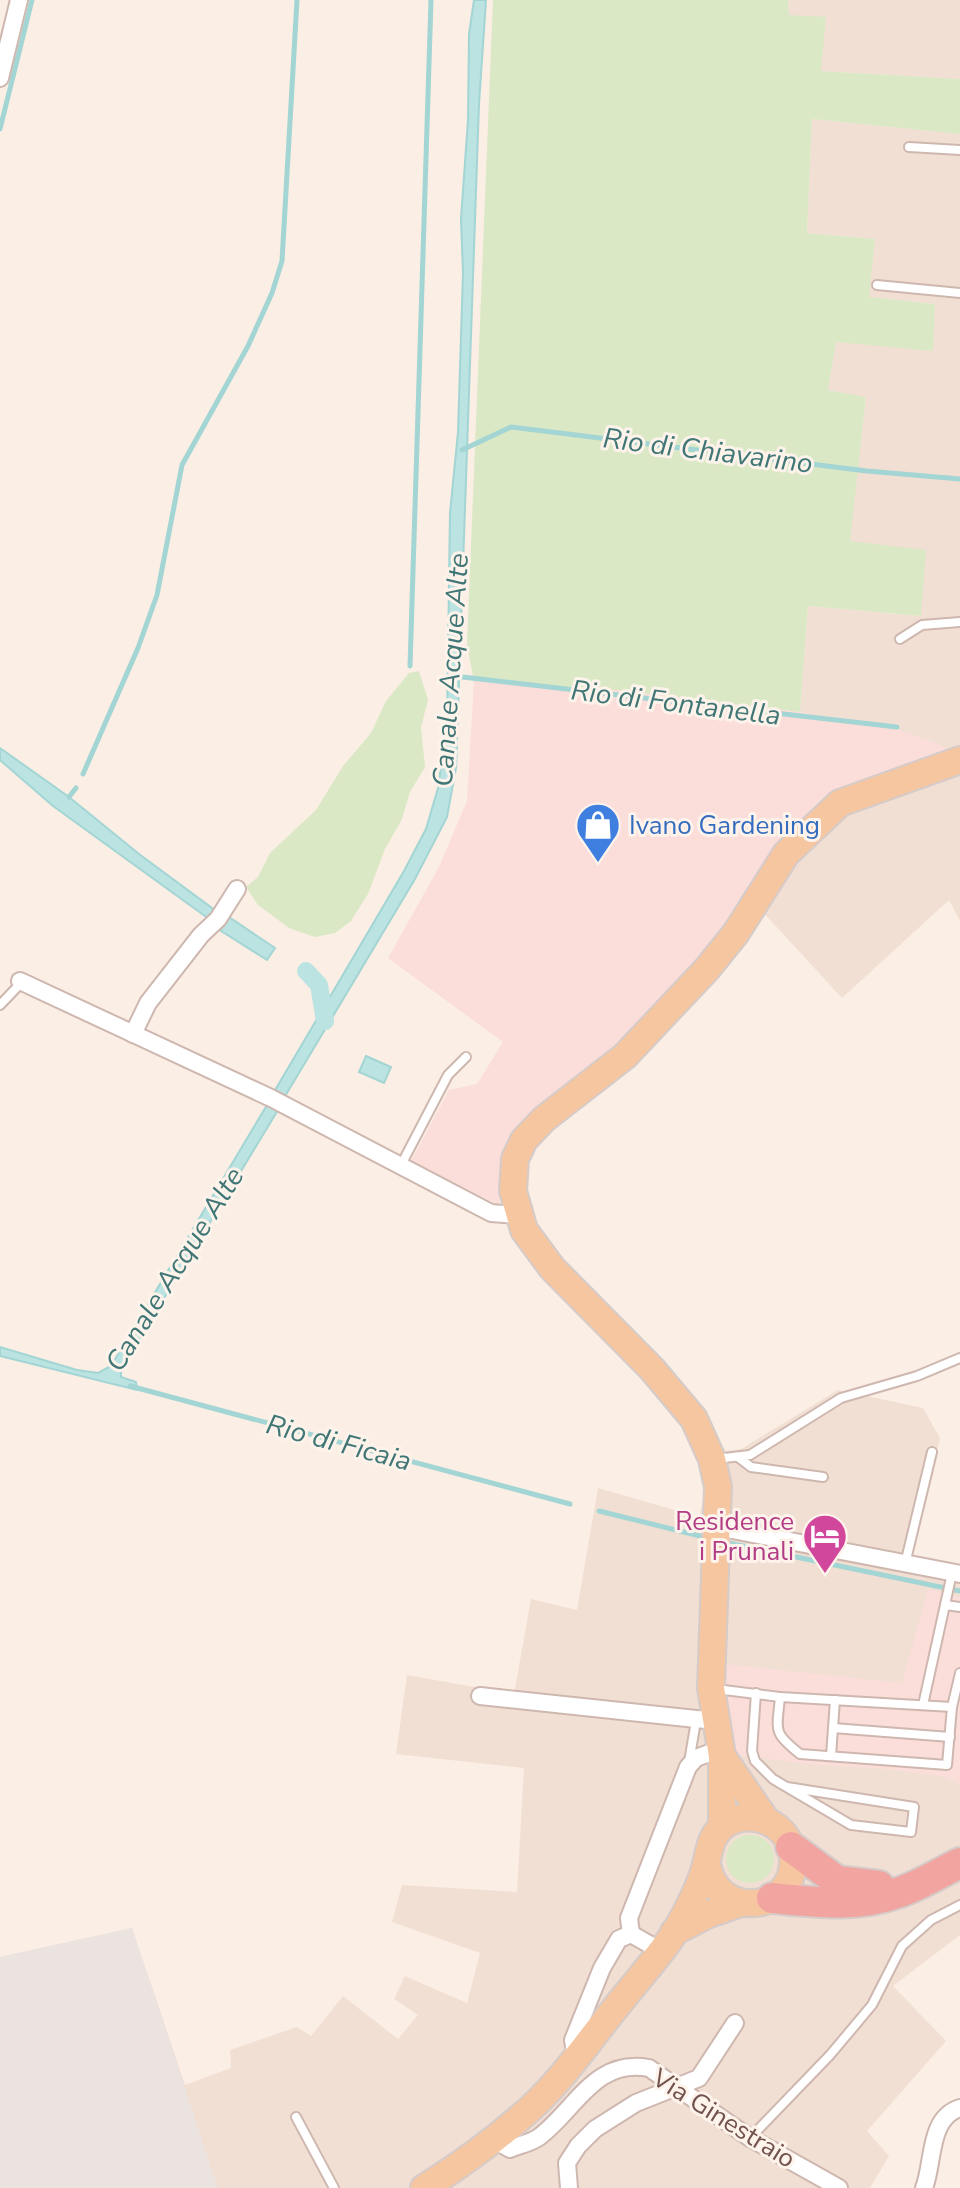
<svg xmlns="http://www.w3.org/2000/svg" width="960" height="2188" viewBox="0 0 960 2188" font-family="'Nunito Sans',sans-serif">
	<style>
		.residential { fill: #f2dfd4 }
		.commercial { fill: #fbddda }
		.industrial { fill: #ebe3df }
		.green { fill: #dae8c5 }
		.water { fill: #bbe3e2; stroke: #a2d5d3; stroke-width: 2 }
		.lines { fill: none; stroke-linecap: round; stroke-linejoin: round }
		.stream { stroke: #a2d5d3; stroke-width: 5 }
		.canal { stroke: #bbe3e2; stroke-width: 18 }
		.service-casing { stroke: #ceb7af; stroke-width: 12 }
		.minor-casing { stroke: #ceb7af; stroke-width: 20 }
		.primary-casing { stroke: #d5cbc9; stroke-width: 30 }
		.motorway-casing { stroke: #d5cbc9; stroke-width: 34 }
		.service { stroke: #fff; stroke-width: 8 }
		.minor { stroke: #fff; stroke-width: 16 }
		.primary { stroke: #f6c6a1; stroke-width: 26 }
		.motorway { stroke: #f2a5a0; stroke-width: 30 }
		.labels { text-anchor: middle; stroke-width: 6; stroke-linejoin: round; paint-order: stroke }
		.shop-label { font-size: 26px; fill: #366cbe; stroke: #fef3eb; text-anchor: start }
		.hotel-label { font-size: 26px; fill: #b23c85; stroke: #fef3eb; text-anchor: end }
		.street-label { font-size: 26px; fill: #72524c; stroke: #fef3eb }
		.water-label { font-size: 28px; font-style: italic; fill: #407776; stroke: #fef3eb }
	</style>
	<rect width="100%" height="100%" fill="#fbeee5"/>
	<g class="residential">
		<path d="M 788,0 L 960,0 L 960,79 L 821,71 L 789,15 Z"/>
		<path d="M 812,119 L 960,134 L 960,754 L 890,727 L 849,723 L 800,712 L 808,606 L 920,616 L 849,541 L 866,398 L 828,391 L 835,342 L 935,304 L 868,297 L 875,239 L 807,233 Z"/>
		<path d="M 960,770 L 960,921 L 949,900 L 842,998 L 762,911 L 793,860 L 845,811 Z"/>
		<path d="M 838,1390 L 923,1408 L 940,1438 L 911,1559 L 960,1571 L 960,1935 L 893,1986 L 946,2041 L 867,2131 L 889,2156 L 870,2188 L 0,2188 L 0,1957 L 132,1928 L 185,2085 L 231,2068 L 230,2050 L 297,2027 L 311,2036 L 343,1996 L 398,2039 L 418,2015 L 394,1999 L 405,1976 L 467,2003 L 480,1953 L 392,1922 L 402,1885 L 517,1892 L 524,1768 L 396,1754 L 407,1675 L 514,1694 L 531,1599 L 577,1610 L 598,1488 L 699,1517 L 707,1488 L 699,1454 L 741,1449 Z"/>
	</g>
	<g class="commercial">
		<path d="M 474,681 L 617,690 L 800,712 L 849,723 L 890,727 L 933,742 L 954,753 L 828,800 L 701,969 L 596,1066 L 500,1192 L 499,1205 L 411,1161 L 449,1090 L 477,1084 L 503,1042 L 388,958 L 439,867 L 467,801 Z"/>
		<path d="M 928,1589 L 960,1597 L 960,1784 L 942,1776 L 887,1769 L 807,1764 L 739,1755 L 732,1752 L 728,1732 L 723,1664 L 902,1683 Z"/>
	</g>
	<path class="industrial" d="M 132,1928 L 218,2188 L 0,2188 L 0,1957 Z"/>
	<g class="green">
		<path d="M 493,0 L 788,0 L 789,15 L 826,17 L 821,71 L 960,79 L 960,134 L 812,119 L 807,233 L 875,239 L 869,297 L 935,304 L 933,351 L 836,342 L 828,390 L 866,397 L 850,541 L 926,550 L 921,616 L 808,606 L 800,712 L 617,690 L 474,681 L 467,645 Z"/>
		<path d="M 419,671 L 428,700 L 421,727 L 425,767 L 410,792 L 402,819 L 385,849 L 368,894 L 351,921 L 335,933 L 315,937 L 289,928 L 258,905 L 246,887 L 258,877 L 270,853 L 316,810 L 343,766 L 371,733 L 386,701 L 409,673 Z"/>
		<circle cx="750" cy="1859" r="24"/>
	</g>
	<g class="water">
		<path d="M 474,0 L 486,0 L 479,104 L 456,768 L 447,817 L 415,879 L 284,1098 L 274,1092 L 404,871 L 426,829 L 438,788 L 447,724 L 450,513 L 458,432 L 463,273 L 461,219 L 468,120 L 469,34 Z"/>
		<path d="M 0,748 L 69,797 L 139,854 L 216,911 L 209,919 L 53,806 L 0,760 Z"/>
		<path d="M 229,917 L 275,948 L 267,960 L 218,929 Z"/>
		<path d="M 366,1056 L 391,1067 L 384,1083 L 359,1072 Z"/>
		<path d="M 267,1105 L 278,1110 L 121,1369 L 121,1377 L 136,1382 L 137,1390 L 0,1356 L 0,1347 L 77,1370 L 98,1373 L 111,1366 Z"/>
	</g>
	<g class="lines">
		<g class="stream">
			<path d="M 0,129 L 32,0"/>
			<path d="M 462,450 L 511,427 L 867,471 L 960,479"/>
			<path d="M 410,666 L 431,0"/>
			<path d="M 454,676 L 897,727"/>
			<path d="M 83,774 L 138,648 L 157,595 L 182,465 L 248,346 L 272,293 L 282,261 L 297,0"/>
			<path d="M 69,797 L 76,788"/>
			<path d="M 130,1386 L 570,1504"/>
			<path d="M 599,1511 L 704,1537"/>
			<path d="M 729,1543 L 960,1591"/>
		</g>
		<path class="canal" d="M 306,971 L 319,985 L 325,1021"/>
		<g class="service-casing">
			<g id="service">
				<path d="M 909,147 L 960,150"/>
				<path d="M 877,285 L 960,293"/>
				<path d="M 900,639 L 922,625 L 960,622"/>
				<path d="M 0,1005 L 22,982"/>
				<path d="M 401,1165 L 448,1075 L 466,1057"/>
				<path d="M 738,1457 L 751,1467 L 823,1477"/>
				<path d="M 716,1459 L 750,1455 L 841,1398 L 917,1376 L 960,1358"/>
				<path d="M 905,1564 L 932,1452"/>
				<path d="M 945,1605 L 960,1607"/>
				<path d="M 716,1689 L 780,1697 C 777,1731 772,1732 800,1754 L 947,1765 L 952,1707 L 960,1673"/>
				<path d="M 756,1693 L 752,1751 L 755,1761 L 773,1779 L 851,1825 L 911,1832 L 914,1807 L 787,1787"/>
				<path d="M 780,1697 L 952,1707"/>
				<path d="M 923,1705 L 952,1573"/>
				<path d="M 833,1728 L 950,1737"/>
				<path d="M 831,1756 L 835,1700"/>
				<path d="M 689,1762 L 696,1721"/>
				<path d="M 296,2117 L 334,2188"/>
				<path d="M 750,2138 L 830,2055 L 872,2005 L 902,1946 L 931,1920 L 960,1905"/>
			</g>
		</g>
		<g class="minor-casing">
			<g id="minor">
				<path d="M 0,78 L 19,0"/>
				<path d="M 20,981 L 271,1098 L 491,1213 L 518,1215"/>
				<path d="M 133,1034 L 148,1003 L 201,935 L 218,919 L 237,889"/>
				<path d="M 717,1527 L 960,1574"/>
				<path d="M 480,1696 L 715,1721"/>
				<path d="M 631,1934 L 629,1918 L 688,1767 L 696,1758 L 720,1749"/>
				<path d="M 631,1934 L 661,1951"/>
				<path d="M 576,2057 L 573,2040 L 602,1968 L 619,1939 L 631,1934"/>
				<path d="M 492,2139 L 510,2149 C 519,2145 531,2143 539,2137 C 576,2109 595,2058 649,2068 L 750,2138 L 839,2188"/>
				<path d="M 569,2188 L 567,2163 L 578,2146 L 595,2129 L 636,2103 L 699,2078 L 735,2023"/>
				<path d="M 924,2188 C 934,2163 928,2118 960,2108"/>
			</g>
		</g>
		<g class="primary-casing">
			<g id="primary">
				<path d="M 722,1756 L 766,1820"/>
				<path d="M 722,1827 L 722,1756 L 711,1688 L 718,1487 L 712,1459 L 694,1419 L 652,1369 L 552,1268 L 524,1230 L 513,1191 L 515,1159 L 524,1140 L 544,1119 L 625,1056 L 707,969 L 736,933 L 786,854 L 840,803 L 960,760"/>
				<path d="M 674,1932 L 709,1914 L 741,1903"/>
				<path d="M 424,2188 C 461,2165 499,2137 531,2108 C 563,2079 589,2040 617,2006 C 635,1983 656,1960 673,1935 C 684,1918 702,1883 706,1864 C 710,1849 710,1837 723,1826 C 751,1805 794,1825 793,1861 C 793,1915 715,1919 707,1863"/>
			</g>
		</g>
		<g class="motorway-casing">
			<g id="motorway">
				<path d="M 791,1847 L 837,1881 L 879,1886"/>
				<path d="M 772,1898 C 813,1902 858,1908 897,1893 C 919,1886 939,1873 960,1863"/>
			</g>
		</g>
		<use href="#service" class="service"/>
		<use href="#minor" class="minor"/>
		<use href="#primary" class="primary"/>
		<use href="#motorway" class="motorway"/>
	</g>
	<defs>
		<g id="shop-pin" transform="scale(2.3)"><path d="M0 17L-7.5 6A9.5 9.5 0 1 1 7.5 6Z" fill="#3f7fe0" stroke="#fef3eb"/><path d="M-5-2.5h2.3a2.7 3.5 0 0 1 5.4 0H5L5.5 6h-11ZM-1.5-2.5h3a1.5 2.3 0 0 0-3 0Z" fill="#fff"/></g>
		<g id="hotel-pin" transform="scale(2.3)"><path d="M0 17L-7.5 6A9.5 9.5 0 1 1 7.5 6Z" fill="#d1479c" stroke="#fef3eb"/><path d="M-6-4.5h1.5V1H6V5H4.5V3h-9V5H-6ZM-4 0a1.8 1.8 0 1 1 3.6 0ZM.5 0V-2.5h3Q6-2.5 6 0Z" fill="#fff"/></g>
	</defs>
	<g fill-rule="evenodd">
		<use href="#shop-pin" x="598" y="825"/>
		<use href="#hotel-pin" x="825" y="1536"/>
	</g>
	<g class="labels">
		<g class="shop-label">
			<text x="629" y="834">Ivano Gardening</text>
		</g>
		<g class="hotel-label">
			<text x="794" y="1530">Residence<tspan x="794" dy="30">i Prunali</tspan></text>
		</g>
		<g class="street-label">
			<text transform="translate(724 2118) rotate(32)" y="9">Via Ginestraio</text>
		</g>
		<g class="water-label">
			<text transform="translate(708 450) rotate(7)" y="10">Rio di Chiavarino</text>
			<text transform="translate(450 670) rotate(-86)" y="10">Canale Acque Alte</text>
			<text transform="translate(676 702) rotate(7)" y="10">Rio di Fontanella</text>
			<text transform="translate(174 1269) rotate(-58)" y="10">Canale Acque Alte</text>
			<text transform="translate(339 1442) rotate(15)" y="10">Rio di Ficaia</text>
		</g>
	</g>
</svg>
